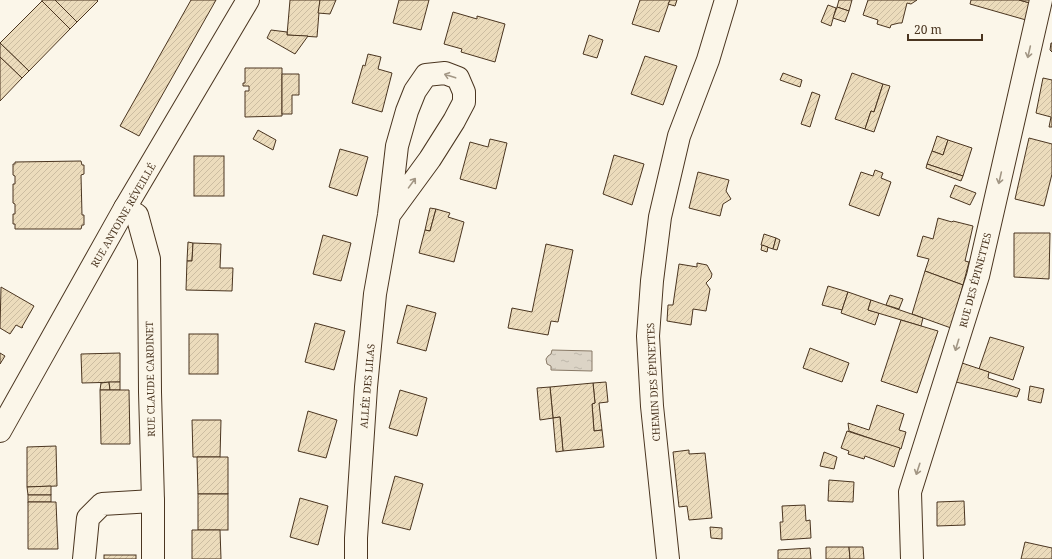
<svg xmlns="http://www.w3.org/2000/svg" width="1052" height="559" viewBox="0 0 1052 559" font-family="'Noto Serif',serif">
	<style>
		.water { fill: url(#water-ripples); stroke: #887966 }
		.building { fill: url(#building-hatch); stroke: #4a3520 }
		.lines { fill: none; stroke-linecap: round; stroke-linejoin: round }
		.minor-casing { stroke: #4a3520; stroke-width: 24 }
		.minor { stroke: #fbf6e9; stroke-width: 22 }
		.oneway { stroke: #a29684 }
		.labels { text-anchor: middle; stroke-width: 3; stroke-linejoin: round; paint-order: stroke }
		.street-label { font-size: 10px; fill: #4a3520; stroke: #fbf6e9 }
	</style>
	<defs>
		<pattern id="water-ripples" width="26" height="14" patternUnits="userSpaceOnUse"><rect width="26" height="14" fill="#dcd4c6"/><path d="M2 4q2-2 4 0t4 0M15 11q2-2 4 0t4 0" fill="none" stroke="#beb7aa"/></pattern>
		<pattern id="building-hatch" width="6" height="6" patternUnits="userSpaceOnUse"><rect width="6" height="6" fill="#ecdcbc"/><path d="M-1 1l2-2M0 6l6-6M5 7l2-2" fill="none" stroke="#ccbda1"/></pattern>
	</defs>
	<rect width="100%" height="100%" fill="#fbf6e9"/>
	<path class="water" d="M 552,350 L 592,351 L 592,371 L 551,370 L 551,366 L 547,364 L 546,359 L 548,356 L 551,354 Z"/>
	<g class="building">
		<path d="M 42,0 L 55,0 L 77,22 L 70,29 L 42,1 Z"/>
		<path d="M 55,0 L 97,0 L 98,1 L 77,22 Z"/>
		<path d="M 191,0 L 216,0 L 139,136 L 120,126 Z"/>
		<path d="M 290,0 L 320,0 L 317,37 L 287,35 Z"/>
		<path d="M 320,0 L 336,0 L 330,14 L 318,13 Z"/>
		<path d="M 399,0 L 429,0 L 421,30 L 393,23 Z"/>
		<path d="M 640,0 L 670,0 L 659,32 L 632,24 Z"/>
		<path d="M 670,0 L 677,0 L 675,6 L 668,4 Z"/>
		<path d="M 839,0 L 852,0 L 849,11 L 837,7 Z"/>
		<path d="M 868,0 L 917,0 L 911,4 L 907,3 L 902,23 L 899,23 L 891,25 L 890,28 L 877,24 L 878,20 L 863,15 Z"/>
		<path d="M 971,0 L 1019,0 L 1030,3 L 1026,20 L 970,4 Z"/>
		<path d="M 1019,0 L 1031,0 L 1030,3 Z"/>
		<path d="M 42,1 L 70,29 L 29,71 L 0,43 Z"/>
		<path d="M 828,5 L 836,8 L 831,26 L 821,22 Z"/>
		<path d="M 837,7 L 849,11 L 845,22 L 833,18 Z"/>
		<path d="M 453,12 L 477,19 L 477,16 L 505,24 L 495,62 L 461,52 L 462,49 L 444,44 Z"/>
		<path d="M 271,30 L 287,32 L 287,35 L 308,36 L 295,54 L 267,38 Z"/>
		<path d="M 589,35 L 603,40 L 597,58 L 583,54 Z"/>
		<path d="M 0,43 L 29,71 L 22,78 L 0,57 Z"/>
		<path d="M 1051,43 L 1052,43 L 1052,52 L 1050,50 Z"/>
		<path d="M 368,54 L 381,57 L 378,69 L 392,73 L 382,112 L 352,103 L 363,65 L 365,66 Z"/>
		<path d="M 645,56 L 677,66 L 663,105 L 631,94 Z"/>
		<path d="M 0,57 L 22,78 L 0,101 Z"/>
		<path d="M 245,68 L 282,68 L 282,116 L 245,117 L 245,91 L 249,91 L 249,86 L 243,86 L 243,83 L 245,83 Z"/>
		<path d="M 783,73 L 802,80 L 800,87 L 780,80 Z"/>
		<path d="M 852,73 L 883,84 L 874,112 L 871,111 L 865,129 L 835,119 Z"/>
		<path d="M 282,74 L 299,74 L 299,95 L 292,95 L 292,114 L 282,114 Z"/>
		<path d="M 1043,78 L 1052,80 L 1052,127 L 1049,127 L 1051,117 L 1036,113 Z"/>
		<path d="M 883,84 L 890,86 L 874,132 L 865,129 L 871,111 L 874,112 Z"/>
		<path d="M 812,92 L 820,95 L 810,127 L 801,124 Z"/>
		<path d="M 258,130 L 276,140 L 273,150 L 253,139 Z"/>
		<path d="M 937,136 L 948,140 L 943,155 L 932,151 Z"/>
		<path d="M 1029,138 L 1052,144 L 1052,174 L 1044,206 L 1015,199 Z"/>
		<path d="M 490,139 L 507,143 L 496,189 L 460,179 L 470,142 L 488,147 Z"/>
		<path d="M 948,140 L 972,148 L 963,176 L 927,164 L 932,151 L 943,155 Z"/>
		<path d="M 340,149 L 368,157 L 357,196 L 329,187 Z"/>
		<path d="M 614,155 L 644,164 L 632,205 L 603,194 Z"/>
		<rect x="194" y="156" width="30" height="40"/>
		<path d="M 81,161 L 82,165 L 84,165 L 84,174 L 81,175 L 82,215 L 84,215 L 84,225 L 82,225 L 81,229 L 15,229 L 15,224 L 13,224 L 13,214 L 15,214 L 15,204 L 13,203 L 13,184 L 15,184 L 15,176 L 13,175 L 13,164 L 15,164 L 15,162 Z"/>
		<path d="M 927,164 L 963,176 L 961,181 L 926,168 Z"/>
		<path d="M 875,170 L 883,173 L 881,178 L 891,182 L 879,216 L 849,205 L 861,172 L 873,176 Z"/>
		<path d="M 698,172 L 729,180 L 726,191 L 731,199 L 723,204 L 720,216 L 689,208 Z"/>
		<path d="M 955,185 L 976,193 L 970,205 L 950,197 Z"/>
		<path d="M 430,208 L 436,209 L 430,231 L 425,230 Z"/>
		<path d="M 436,209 L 450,213 L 448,217 L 464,222 L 454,262 L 419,253 L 425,230 L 430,231 Z"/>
		<path d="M 938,218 L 952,222 L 953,221 L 973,226 L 965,261 L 969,262 L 963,285 L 925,271 L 929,259 L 917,256 L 923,236 L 933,239 Z"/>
		<path d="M 1014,233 L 1050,233 L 1049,279 L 1014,277 Z"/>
		<path d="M 764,234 L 776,238 L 773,249 L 761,245 Z"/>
		<path d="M 323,235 L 351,243 L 341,281 L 313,274 Z"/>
		<path d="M 776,238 L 780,240 L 777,250 L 773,249 Z"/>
		<path d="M 188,242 L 193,243 L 192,261 L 187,261 Z"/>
		<path d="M 193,243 L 221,244 L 220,268 L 233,268 L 232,291 L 186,290 L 187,261 L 192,261 Z"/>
		<path d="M 546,244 L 573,250 L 558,322 L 551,321 L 548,335 L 508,328 L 512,308 L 532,312 Z"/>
		<path d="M 762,245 L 768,247 L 767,252 L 761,250 Z"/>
		<path d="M 697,263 L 707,265 L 712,274 L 711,278 L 706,283 L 710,289 L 706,311 L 693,309 L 691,325 L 667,321 L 668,305 L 673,305 L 679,264 L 697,267 Z"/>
		<path d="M 925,271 L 963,285 L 951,328 L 912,314 Z"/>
		<path d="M 828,286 L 848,292 L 842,310 L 822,305 Z"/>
		<path d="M 1,287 L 34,306 L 22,327 L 23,327 L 22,328 L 16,325 L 10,334 L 0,328 Z"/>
		<path d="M 848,292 L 871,300 L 868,310 L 879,313 L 875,325 L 841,313 Z"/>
		<path d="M 890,295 L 903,299 L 899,309 L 886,305 Z"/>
		<path d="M 871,300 L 923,318 L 921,326 L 868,310 Z"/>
		<path d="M 407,305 L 436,313 L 426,351 L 397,343 Z"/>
		<path d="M 901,320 L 938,331 L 917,393 L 881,381 Z"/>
		<path d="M 315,323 L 345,331 L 334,370 L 305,362 Z"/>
		<rect x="189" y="334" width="29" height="40"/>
		<path d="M 990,337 L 1024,347 L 1013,380 L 979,369 Z"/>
		<path d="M 810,348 L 849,363 L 842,382 L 803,368 Z"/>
		<path d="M 0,353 L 5,356 L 0,364 Z"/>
		<path d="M 120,353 L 120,382 L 82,383 L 81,354 Z"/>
		<path d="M 962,363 L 989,372 L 988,378 L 1020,389 L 1017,397 L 956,382 Z"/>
		<path d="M 109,382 L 110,390 L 100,390 L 101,383 Z"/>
		<path d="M 109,382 L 120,382 L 120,390 L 110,390 Z"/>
		<path d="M 606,382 L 608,402 L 599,403 L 602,430 L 594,431 L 592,404 L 595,403 L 593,383 Z"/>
		<path d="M 593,383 L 595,403 L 592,404 L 594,431 L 602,430 L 604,447 L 563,451 L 560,417 L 553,418 L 550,387 Z"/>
		<path d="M 1030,386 L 1044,389 L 1041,403 L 1028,400 Z"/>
		<path d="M 550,387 L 553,418 L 540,420 L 537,388 Z"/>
		<path d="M 100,390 L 129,390 L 130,444 L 101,444 Z"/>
		<path d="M 400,390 L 427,398 L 417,436 L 389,428 Z"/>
		<path d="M 877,405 L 904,414 L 899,430 L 906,432 L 901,449 L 849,431 L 848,423 L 869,430 Z"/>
		<path d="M 308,411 L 337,420 L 326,458 L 298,451 Z"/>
		<path d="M 560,417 L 563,451 L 556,452 L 553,418 Z"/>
		<path d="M 192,420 L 221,420 L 220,457 L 193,457 Z"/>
		<path d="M 847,431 L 900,448 L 894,467 L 865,456 L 864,459 L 848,454 L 849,451 L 841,448 Z"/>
		<path d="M 56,446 L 57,486 L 27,487 L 27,447 Z"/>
		<path d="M 689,450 L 689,454 L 705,453 L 712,518 L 689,520 L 687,506 L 679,507 L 673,452 Z"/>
		<path d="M 824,452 L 837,457 L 834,469 L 820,466 Z"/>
		<path d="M 197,457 L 228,457 L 228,494 L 198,494 Z"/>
		<path d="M 395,476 L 423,484 L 410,530 L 382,523 Z"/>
		<path d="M 829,480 L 854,482 L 853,502 L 828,501 Z"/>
		<path d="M 51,486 L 51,495 L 28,495 L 27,487 Z"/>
		<rect x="198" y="494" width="30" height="36"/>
		<rect x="28" y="495" width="23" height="7"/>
		<path d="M 300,498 L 328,506 L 318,545 L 290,537 Z"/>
		<path d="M 964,501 L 965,525 L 937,526 L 937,502 Z"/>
		<path d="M 28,502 L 56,502 L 58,549 L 28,549 Z"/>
		<path d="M 805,505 L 806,521 L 810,520 L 811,538 L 781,540 L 780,522 L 783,522 L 782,506 Z"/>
		<path d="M 710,527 L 722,528 L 722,539 L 711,538 Z"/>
		<path d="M 192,530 L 220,530 L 221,559 L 192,559 Z"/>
		<path d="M 1025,542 L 1052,548 L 1052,559 L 1021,559 Z"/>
		<path d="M 826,547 L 849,547 L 850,559 L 826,559 Z"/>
		<path d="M 849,547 L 863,547 L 864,559 L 850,559 Z"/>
		<path d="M 810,548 L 811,559 L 778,559 L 778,550 Z"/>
		<rect x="104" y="555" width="32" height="4"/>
	</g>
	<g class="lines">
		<g class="minor-casing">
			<g id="minor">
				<path d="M 125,208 L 137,215 L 149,259 L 150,392 L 153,501 L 153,559"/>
				<path d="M 0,431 L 125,208 L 248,0"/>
				<path d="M 84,559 L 88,518 L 102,504 L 153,501"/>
				<path d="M 356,559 L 356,538 L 366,387 L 375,294 L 389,215 L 397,146 L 407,111 L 415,91 L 426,75 L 445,73 L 458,78 L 464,92 L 464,102 L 454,121 L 430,159 L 389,215"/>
				<path d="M 668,559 L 652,406 L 648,336 L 652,281 L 660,217 L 679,136 L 708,60 L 726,0"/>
				<path d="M 912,559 L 910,492 L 978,276 L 1041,0"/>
			</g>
		</g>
		<use href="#minor" class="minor"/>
	</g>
	<defs><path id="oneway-shaft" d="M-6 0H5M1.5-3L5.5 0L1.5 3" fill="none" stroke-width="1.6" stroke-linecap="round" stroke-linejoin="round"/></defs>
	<g class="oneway">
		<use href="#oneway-shaft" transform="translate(1029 52) rotate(103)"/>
		<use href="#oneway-shaft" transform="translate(450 76) rotate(-162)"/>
		<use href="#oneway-shaft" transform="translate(1000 178) rotate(103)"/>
		<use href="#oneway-shaft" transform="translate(412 183) rotate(-54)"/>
		<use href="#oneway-shaft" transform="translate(957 345) rotate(107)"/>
		<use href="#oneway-shaft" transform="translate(918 469) rotate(108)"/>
	</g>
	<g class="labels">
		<g class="street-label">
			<text transform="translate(123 215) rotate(-60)" y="4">RUE ANTOINE RÉVEILLÉ</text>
			<text transform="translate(975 280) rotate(-75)" y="4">RUE DES ÉPINETTES</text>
			<text transform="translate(150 379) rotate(-91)" y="4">RUE CLAUDE CARDINET</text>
			<text transform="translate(653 382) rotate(-93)" y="4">CHEMIN DES ÉPINETTES</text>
			<text transform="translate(367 386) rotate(-85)" y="4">ALLÉE DES LILAS</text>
		</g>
	</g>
	<path d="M908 34v6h74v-6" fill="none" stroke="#4a3520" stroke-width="2"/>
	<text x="914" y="34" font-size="12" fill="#4a3520" stroke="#fbf6e9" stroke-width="3" paint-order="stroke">20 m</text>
</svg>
